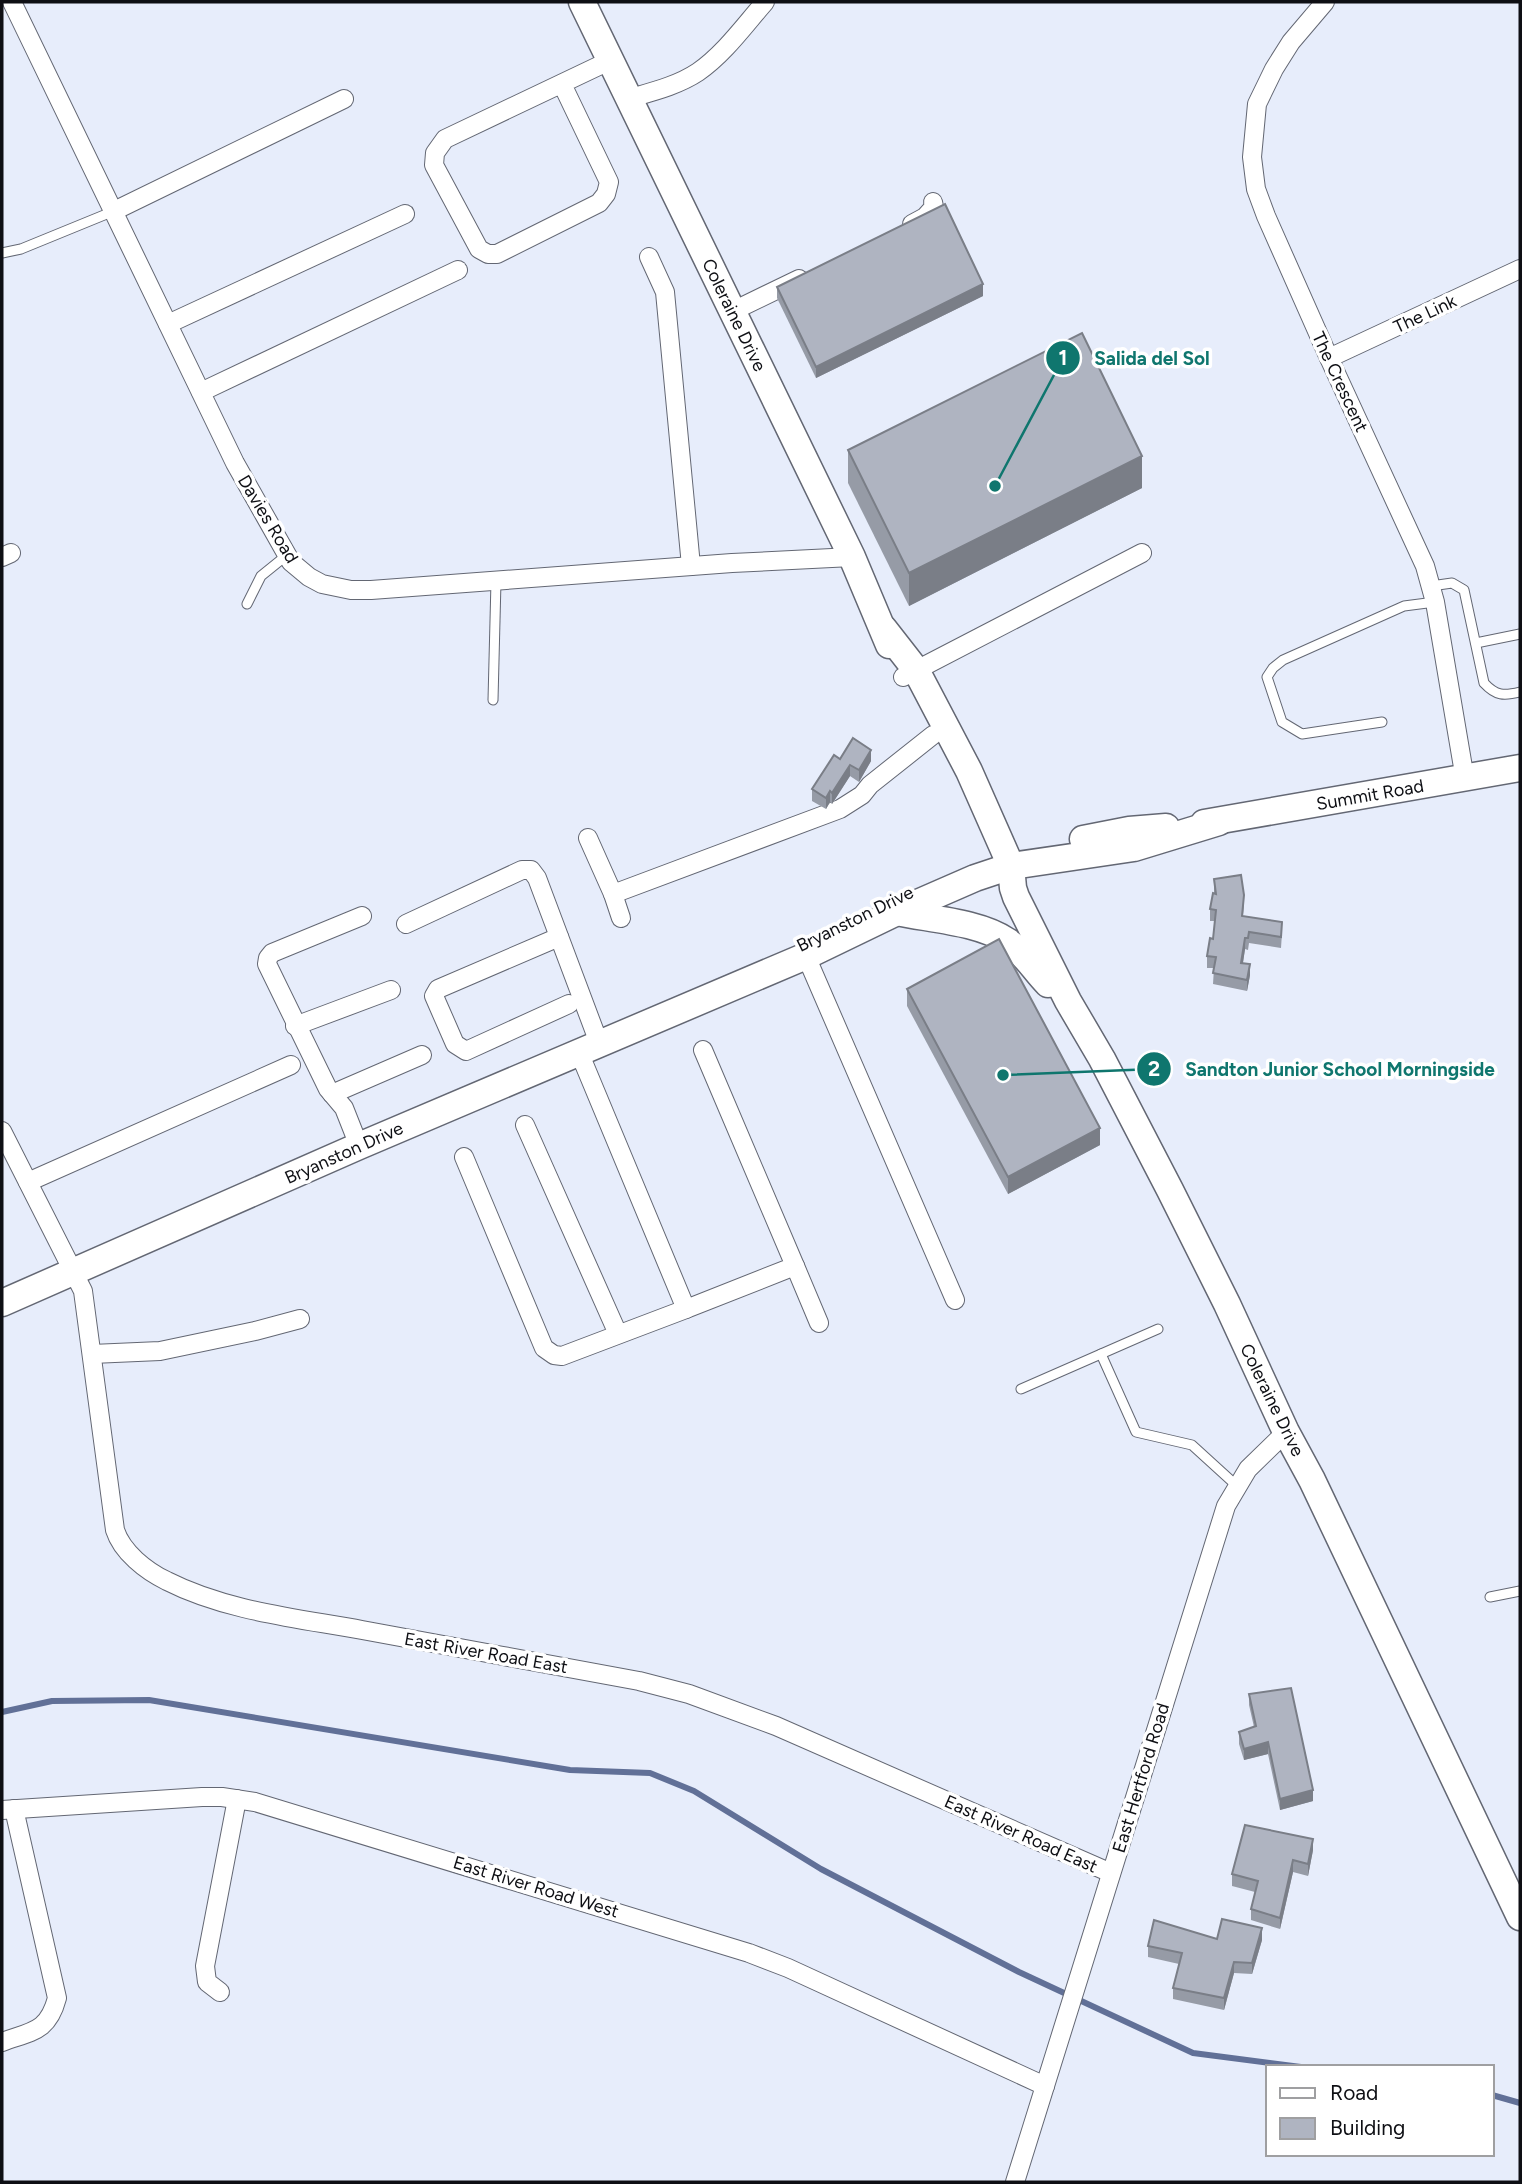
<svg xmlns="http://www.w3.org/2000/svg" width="1522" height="2184" viewBox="0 0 1522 2184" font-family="Figtree,sans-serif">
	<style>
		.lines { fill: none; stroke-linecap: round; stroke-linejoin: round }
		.stream { stroke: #617097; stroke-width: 6 }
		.lane-casing { stroke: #636773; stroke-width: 11 }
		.street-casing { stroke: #636773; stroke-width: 20 }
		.secondary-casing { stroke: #636773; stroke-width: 29 }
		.lane { stroke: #fff; stroke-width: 9 }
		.street { stroke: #fff; stroke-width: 18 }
		.secondary { stroke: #fff; stroke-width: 26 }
		.wall { fill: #969ba6 }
		.shaded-wall { fill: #7a7e87 }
		.building { fill: #afb4c1; stroke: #7a7e87; stroke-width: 2 }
		.labels { text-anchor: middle; stroke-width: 7; stroke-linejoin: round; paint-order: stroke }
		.street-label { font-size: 18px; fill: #0e0f14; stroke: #fff }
		.leader { fill: none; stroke: #0f766e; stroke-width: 2.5 }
		.callout-dot { fill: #0f766e; stroke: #fff; stroke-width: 2.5 }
		.mark-label { font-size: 21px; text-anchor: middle; font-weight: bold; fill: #fff }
		.callout-label { font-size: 19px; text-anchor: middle; font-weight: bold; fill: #0f766e; stroke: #fff; stroke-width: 7; stroke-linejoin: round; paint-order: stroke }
	</style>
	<rect width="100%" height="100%" fill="#e7edfb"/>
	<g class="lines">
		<g class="stream">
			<path d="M 2,1712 L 52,1701 L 149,1700 L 570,1770 L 650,1773 L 694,1791 L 821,1869 L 1019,1972 L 1193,2053 L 1301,2067"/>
			<path d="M 1492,2095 L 1520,2103"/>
		</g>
		<g class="lane-casing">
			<g id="lane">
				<path d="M 2,253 L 21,249 L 114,211"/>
				<path d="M 1431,586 L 1452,583 L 1464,590 L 1484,683 C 1496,696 1504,696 1520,692"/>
				<path d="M 247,604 L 261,576 L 287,555"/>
				<path d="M 1476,643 L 1520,634"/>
				<path d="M 493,700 L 496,581"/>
				<path d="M 1382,722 L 1302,734 L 1282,722 L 1267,677 L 1273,668 L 1283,660 L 1404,606 L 1435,602"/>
				<path d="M 1101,1354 L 1136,1432 L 1192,1445 L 1237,1486"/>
				<path d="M 1021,1389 L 1158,1329"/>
				<path d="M 1490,1597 L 1520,1591"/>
			</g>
		</g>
		<g class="street-casing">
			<g id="street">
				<path d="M 12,2 L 235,463 L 291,562 L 309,577 L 322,584 L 351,590 L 371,590 L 732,563 L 852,557"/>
				<path d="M 1325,2 L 1291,42 L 1274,69 L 1257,104 L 1252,157 L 1256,189 L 1266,216 L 1329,358 L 1425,566 L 1435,602 L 1465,779"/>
				<path d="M 562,84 L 609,182 L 606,194 L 599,203 L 497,254 L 488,254 L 479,249 L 434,165 L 435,153 L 445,139 L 609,61"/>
				<path d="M 627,99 C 651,92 677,86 698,72 C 724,54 744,26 765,2"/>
				<path d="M 114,211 L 344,99"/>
				<path d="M 912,224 L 925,217 L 934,207 L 933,202"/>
				<path d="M 649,257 L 665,292 L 691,566"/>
				<path d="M 733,311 L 799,279"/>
				<path d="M 168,324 L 405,214"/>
				<path d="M 1329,358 L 1520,269"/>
				<path d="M 201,392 L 458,270"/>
				<path d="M 2,557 L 11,553"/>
				<path d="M 903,677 L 1142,553"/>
				<path d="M 588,838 L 613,894 L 840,809 L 862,795 L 870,785 L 933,735"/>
				<path d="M 613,894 L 621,918"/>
				<path d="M 406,924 L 522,870 L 531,870 L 537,878 L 599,1043"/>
				<path d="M 559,937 L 438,989 L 434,996 L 455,1044 L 466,1051 L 569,1004"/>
				<path d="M 806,956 L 955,1300"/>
				<path d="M 295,1026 L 391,990"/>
				<path d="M 579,1052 L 686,1309 L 795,1266 L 703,1050"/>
				<path d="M 332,1094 L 422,1055"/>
				<path d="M 525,1125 L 618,1334"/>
				<path d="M 2,1131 L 83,1291 L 115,1530 C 122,1552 146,1571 167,1581 C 226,1611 297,1618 362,1630 C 454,1647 547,1664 639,1681 L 689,1694 L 776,1726 L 1111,1873"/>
				<path d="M 359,1146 L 344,1108 L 328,1089 L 267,964 L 268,958 L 272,953 L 362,916"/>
				<path d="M 464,1157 L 544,1348 L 554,1355 L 562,1356 L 686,1309"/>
				<path d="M 28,1182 L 291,1065"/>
				<path d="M 795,1266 L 819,1323"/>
				<path d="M 92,1354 L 160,1351 L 255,1331 L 300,1319"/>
				<path d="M 2,1810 L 202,1797 L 222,1797 L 255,1802 L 749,1953 L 788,1968 L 1045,2086"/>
				<path d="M 220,1992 L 207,1982 L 205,1966 L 237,1799"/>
				<path d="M 2,2042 C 32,2031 48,2032 57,1998 L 14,1809"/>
				<path d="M 1015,2182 L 1226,1506 L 1248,1469 L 1286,1432"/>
			</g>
		</g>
		<g class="secondary-casing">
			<g id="secondary">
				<path d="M 582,2 L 852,557 L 889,645"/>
				<path d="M 884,629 L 916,670 L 969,771 L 1011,866 L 1013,888 L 1016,897 L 1068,1001 L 1102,1059 L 1170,1190 L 1227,1304 L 1286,1432 L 1312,1480 L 1520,1917"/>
				<path d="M 1204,823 L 1520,768"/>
				<path d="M 1083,839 L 1129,830 L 1166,827"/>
				<path d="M 897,912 C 929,919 980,922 1007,941 C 1024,952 1034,970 1048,984"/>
				<path d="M 2,1303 L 359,1146 L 806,956 L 897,912 L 975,878 L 1011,866 L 1134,848 L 1219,822"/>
			</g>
		</g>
		<use href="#lane" class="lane"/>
		<use href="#street" class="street"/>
		<use href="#secondary" class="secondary"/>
	</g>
	<g class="wall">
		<path d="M 777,287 L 983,296 L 816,378 L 777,298 Z"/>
		<path d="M 848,450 L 1142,488 L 909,606 L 848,483 Z"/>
		<path d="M 840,759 L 871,761 L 859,782 L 850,776 L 832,804 L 830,802 L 826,809 L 812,801 L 812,789 Z"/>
		<path d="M 1214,879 L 1244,906 L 1243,916 L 1282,933 L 1281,948 L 1249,943 L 1248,950 L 1245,949 L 1243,963 L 1250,975 L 1247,991 L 1213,984 L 1214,968 L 1207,968 L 1207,956 L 1213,939 L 1215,921 L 1210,921 L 1210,909 L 1214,893 Z"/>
		<path d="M 907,989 L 1100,1145 L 1008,1194 L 907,1006 Z"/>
		<path d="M 1249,1694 L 1313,1801 L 1280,1810 L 1268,1754 L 1244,1760 L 1239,1744 L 1239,1732 L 1254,1727 L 1249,1705 Z"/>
		<path d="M 1313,1850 L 1308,1876 L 1293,1872 L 1280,1929 L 1251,1920 L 1251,1909 L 1255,1892 L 1232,1886 L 1232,1874 Z"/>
		<path d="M 1217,1939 L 1262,1940 L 1252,1974 L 1234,1973 L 1224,2010 L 1173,1999 L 1173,1988 L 1179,1964 L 1148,1957 L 1148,1946 Z"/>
	</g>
	<g class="shaded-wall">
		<path d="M 983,284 L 983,296 L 816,378 L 816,367 Z"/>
		<path d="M 1142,456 L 1142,488 L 909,606 L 909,573 Z"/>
		<path d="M 871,750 L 871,761 L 859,782 L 859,770 Z"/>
		<path d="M 850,765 L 850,776 L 832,804 L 832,793 Z"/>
		<path d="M 830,791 L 830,802 L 826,809 L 826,798 Z"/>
		<path d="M 1245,938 L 1245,949 L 1241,975 L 1241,963 Z"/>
		<path d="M 1250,964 L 1250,975 L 1247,991 L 1247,980 Z"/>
		<path d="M 1100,1128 L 1100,1145 L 1008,1194 L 1008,1177 Z"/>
		<path d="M 1268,1742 L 1268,1754 L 1244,1760 L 1244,1749 Z"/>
		<path d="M 1313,1790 L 1313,1801 L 1280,1810 L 1280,1799 Z"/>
		<path d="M 1313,1839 L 1313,1850 L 1308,1876 L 1308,1864 Z"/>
		<path d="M 1293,1860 L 1293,1872 L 1280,1929 L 1280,1918 Z"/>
		<path d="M 1262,1928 L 1262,1940 L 1252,1974 L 1252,1963 Z"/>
		<path d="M 1234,1962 L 1234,1973 L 1224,2010 L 1224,1998 Z"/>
	</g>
	<g class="building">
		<path d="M 945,204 L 983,284 L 816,367 L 777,287 Z"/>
		<path d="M 1082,333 L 1142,456 L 909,573 L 848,450 Z"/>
		<path d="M 853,738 L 871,750 L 859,770 L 850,765 L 832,793 L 830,791 L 826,798 L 812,789 L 834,755 L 840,759 Z"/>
		<path d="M 1241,875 L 1244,895 L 1242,916 L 1282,922 L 1281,937 L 1249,932 L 1248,938 L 1245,938 L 1241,963 L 1250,964 L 1247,980 L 1213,973 L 1216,957 L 1207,956 L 1210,938 L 1213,939 L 1216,910 L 1210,909 L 1213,893 L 1216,894 L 1214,879 Z"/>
		<path d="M 999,939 L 1100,1128 L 1008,1177 L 907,989 Z"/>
		<path d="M 1291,1688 L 1313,1790 L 1280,1799 L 1268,1742 L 1244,1749 L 1239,1732 L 1256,1726 L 1249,1694 Z"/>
		<path d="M 1245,1825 L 1313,1839 L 1308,1864 L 1293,1860 L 1280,1918 L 1251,1909 L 1258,1881 L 1232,1874 Z"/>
		<path d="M 1222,1919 L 1262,1928 L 1252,1963 L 1234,1962 L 1224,1998 L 1173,1988 L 1182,1953 L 1148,1946 L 1154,1920 L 1217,1939 Z"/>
	</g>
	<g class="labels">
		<g class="street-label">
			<text transform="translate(1425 314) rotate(-25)" y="6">The Link</text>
			<text transform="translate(734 315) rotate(64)" y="6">Coleraine Drive</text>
			<text transform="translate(1340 382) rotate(65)" y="6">The Crescent</text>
			<text transform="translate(268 519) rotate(59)" y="6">Davies Road</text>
			<text transform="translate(1370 795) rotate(-10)" y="6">Summit Road</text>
			<text transform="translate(855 919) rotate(-26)" y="6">Bryanston Drive</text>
			<text transform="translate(344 1153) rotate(-24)" y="6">Bryanston Drive</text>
			<text transform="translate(1272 1400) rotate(64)" y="6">Coleraine Drive</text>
			<text transform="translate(486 1653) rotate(10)" y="6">East River Road East</text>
			<text transform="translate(1141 1778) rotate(-73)" y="6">East Hertford Road</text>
			<text transform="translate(1021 1834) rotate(24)" y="6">East River Road East</text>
			<text transform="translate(536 1887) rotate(17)" y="6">East River Road West</text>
		</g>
	</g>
	<path class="leader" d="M995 486L1063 358M1003 1075L1154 1069"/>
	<g class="callout-dot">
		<circle cx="995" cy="486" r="7"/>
		<circle cx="1003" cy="1075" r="7"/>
		<circle cx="1063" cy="358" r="18"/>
		<circle cx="1154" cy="1069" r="18"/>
	</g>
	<g class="mark-label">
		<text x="1063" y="365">1</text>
		<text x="1154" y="1076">2</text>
	</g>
	<g class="callout-label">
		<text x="1152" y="365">Salida del Sol</text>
		<text x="1340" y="1076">Sandton Junior School Morningside</text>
	</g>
	<rect width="1522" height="2184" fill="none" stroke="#0e0f14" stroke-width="7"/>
	<rect x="1266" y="2065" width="228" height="91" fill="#ffffff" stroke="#9f9fa1" stroke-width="2"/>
	<rect x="1280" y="2088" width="35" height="10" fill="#ffffff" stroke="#9f9fa1" stroke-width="2"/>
	<text x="1330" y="2100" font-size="21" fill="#0e0f14">Road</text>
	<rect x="1280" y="2118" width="35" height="21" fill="#afb4c1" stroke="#9f9fa1" stroke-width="2"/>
	<text x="1330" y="2135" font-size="21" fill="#0e0f14">Building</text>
</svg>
